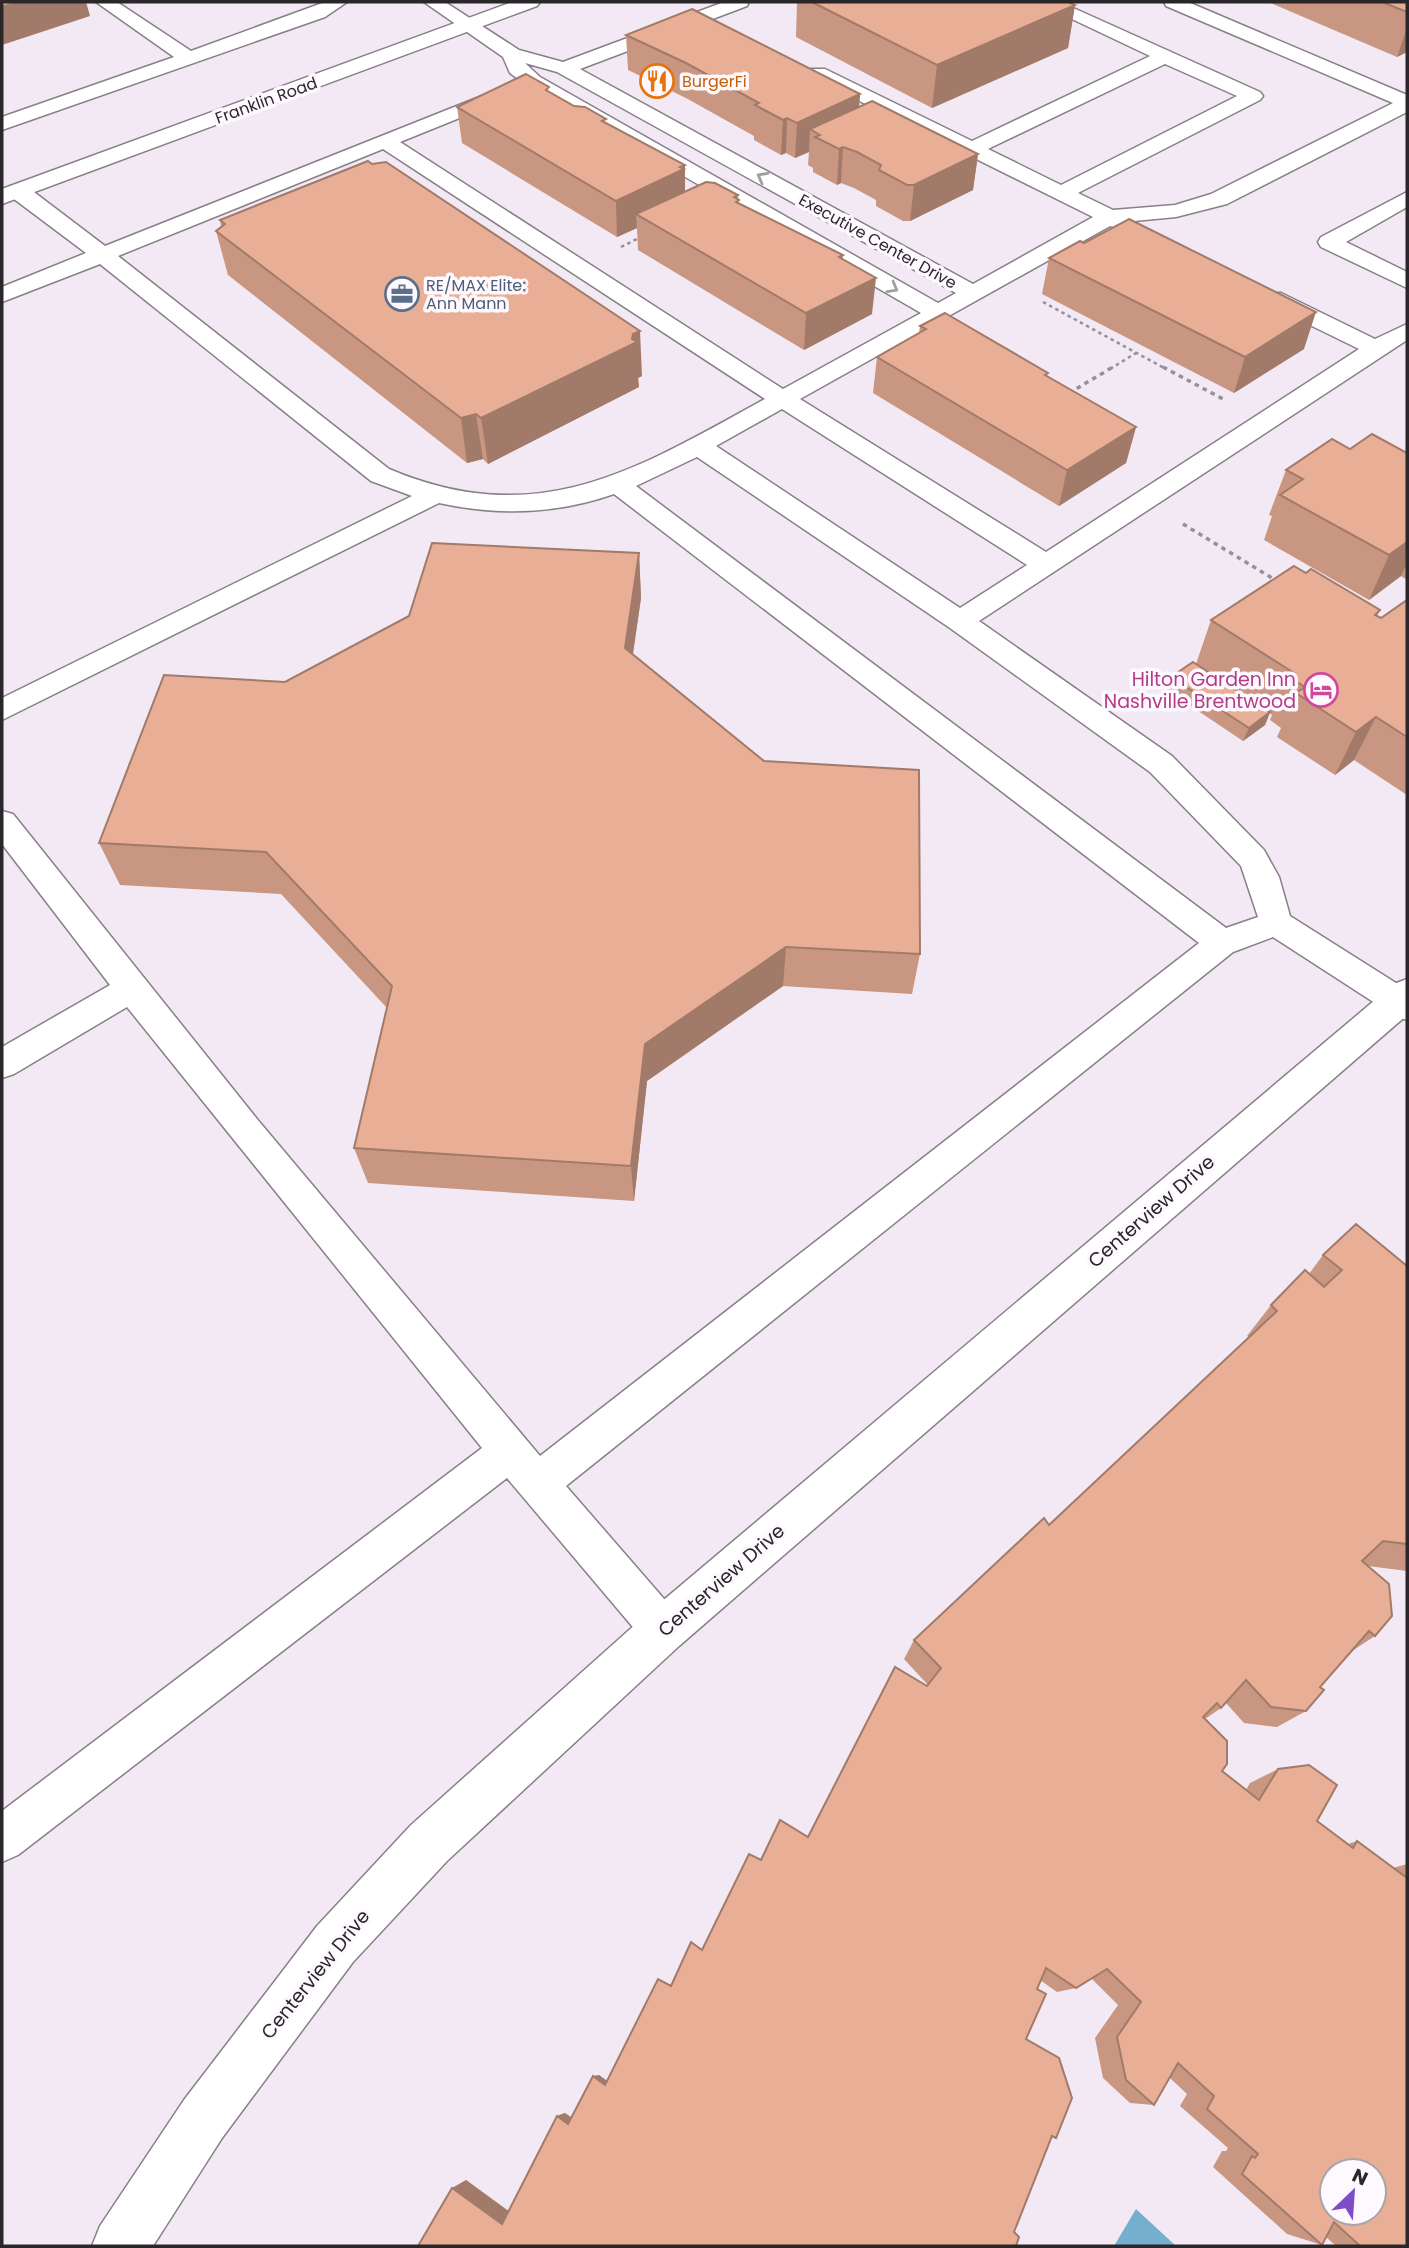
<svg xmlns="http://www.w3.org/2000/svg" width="1409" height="2248" viewBox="0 0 1409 2248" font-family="Poppins,sans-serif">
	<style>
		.water { fill: #75afce }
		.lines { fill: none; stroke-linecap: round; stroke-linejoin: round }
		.lane-casing { stroke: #887f89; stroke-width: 3 }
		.street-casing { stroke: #887f89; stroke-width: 3 }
		.primary-casing { stroke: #887f89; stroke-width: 3 }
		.path-far1 { stroke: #979098; stroke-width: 2.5; stroke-dasharray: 3.5 3.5; stroke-linecap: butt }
		.path { stroke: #979098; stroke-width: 3.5; stroke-dasharray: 4.5 4.5; stroke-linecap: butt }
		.lane { fill: #fff; fill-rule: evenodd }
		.street { fill: #fff; fill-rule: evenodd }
		.primary { fill: #fff; fill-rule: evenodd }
		.wall { fill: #c89681 }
		.shaded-wall { fill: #a27a69 }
		.building { fill: #e8af96; stroke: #a27a69; stroke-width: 2; fill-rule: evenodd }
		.oneway { stroke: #9f9ea0 }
		.labels { text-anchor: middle; stroke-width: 7; stroke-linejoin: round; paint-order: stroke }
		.far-food-label { font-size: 16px; fill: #c56008; stroke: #fef8ff; text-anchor: start }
		.far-street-label { font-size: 16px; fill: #2a272b; stroke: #fef8ff }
		.far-service-label { font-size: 16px; fill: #4e5e75; stroke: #fef8ff; text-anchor: start }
		.hotel-label { font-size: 19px; fill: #b23c85; stroke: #fef8ff; text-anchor: end }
		.street-label { font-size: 19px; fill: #2a272b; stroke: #fef8ff }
	</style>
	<rect width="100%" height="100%" fill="#f3e9f4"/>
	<path class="water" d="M 1136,2209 L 1176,2246 L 1114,2246 Z"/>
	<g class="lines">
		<g class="lane-casing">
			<g id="lane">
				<path d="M 96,2 L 117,2 L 191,51 L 325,2 L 347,2 L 325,17 L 2,130 L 2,117 L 174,57 Z"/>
				<path d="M 424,2 L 445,2 L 519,50 L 563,62 L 724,2 L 749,2 L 747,6 L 580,69 L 973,284 L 1093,217 L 811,77 L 808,73 L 811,69 L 825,69 L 972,141 L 1150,56 L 1036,2 L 1060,2 L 1260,92 L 1263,96 L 1260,100 L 1078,193 L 1113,210 L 1175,205 L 1211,194 L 1393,103 L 1166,6 L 1164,2 L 1188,2 L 1407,95 L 1407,112 L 1227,204 L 1176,217 L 1134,221 L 1137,225 L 1134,230 L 1126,232 L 1110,226 L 800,399 L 1046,552 L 1359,349 L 1265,303 L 1262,298 L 1265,293 L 1281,293 L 1375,339 L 1407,324 L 1407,340 L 979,621 L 1172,756 L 1264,850 L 1279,877 L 1290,916 L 1407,990 L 1407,1020 L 1395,1016 L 1273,937 L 1233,952 L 566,1486 L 678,1615 L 684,1630 L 678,1645 L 663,1651 L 648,1645 L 507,1478 L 18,1855 L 2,1862 L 2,1811 L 482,1448 L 127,1007 L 14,1074 L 2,1078 L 2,1047 L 110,985 L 2,844 L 2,811 L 13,814 L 257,1119 L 540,1456 L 1199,943 L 614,494 C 557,514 498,516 439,503 L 2,720 L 2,698 L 412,496 L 371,481 L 100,264 L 2,302 L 2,287 L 86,253 L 10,196 L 7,191 L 10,186 L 26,186 L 105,246 L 502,88 L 509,90 L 512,94 L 509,98 L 400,142 L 783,389 L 921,313 L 526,85 L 510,73 L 503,57 ZM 525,63 L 557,72 L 956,293 L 938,303 L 540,77 ZM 1165,64 L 1237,96 L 1061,185 L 988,149 ZM 383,149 L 765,399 C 636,470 538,532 389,469 L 118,256 ZM 782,409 L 1027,565 L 960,608 L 716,446 ZM 697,457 L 950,628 L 1150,772 L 1241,866 L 1258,917 L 1226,928 L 636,486 Z"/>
				<path d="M 1407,192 L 1407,207 L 1346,242 L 1407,272 L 1407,288 L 1321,247 L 1318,242 L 1321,237 Z"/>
			</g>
		</g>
		<g class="street-casing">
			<path id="street" d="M 1407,979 L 1407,1015 L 679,1646 L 447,1861 L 353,1962 L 222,2138 L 153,2246 L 92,2246 L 100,2226 L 184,2100 L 317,1926 L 411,1825 L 647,1614 L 1394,984 Z"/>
		</g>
		<g class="primary-casing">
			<path id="primary" d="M 512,2 L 540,2 L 537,6 L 2,204 L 2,189 Z"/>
		</g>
		<g class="path-far1">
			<path d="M 621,247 L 641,237"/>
			<path d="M 1043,302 L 1166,369"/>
			<path d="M 1110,369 L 1136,353"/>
		</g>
		<g class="path">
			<path d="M 1163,367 L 1223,399"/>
			<path d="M 1069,393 L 1113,367"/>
			<path d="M 1183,524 L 1277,581"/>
		</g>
		<use href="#lane" class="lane"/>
		<use href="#street" class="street"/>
		<use href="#primary" class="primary"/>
	</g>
	<g class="wall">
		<path d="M 797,2 L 1068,2 L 1075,5 L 1068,48 L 932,108 L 796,37 Z"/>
		<path d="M 1268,2 L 1407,2 L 1407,52 L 1397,57 Z"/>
		<path d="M 626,35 L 860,94 L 859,107 L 978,154 L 973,190 L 910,221 L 903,221 L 876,206 L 876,200 L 854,188 L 841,183 L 837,185 L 813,172 L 813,168 L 808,165 L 809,152 L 795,158 L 786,153 L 781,155 L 754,140 L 754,136 L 686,98 L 628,70 Z"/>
		<path d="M 549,92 L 685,165 L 685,191 L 738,195 L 739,203 L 843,255 L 843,259 L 872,314 L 804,350 L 638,250 L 637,228 L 617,237 L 462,143 L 457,107 Z"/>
		<path d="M 220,220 L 642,376 L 638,378 L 639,387 L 488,464 L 483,459 L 467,463 L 228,275 L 216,231 L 221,226 Z"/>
		<path d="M 1049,258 L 1304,349 L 1234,393 L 1042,294 Z"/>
		<path d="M 920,326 L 1048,377 L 1136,427 L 1126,463 L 1059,506 L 873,393 L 877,357 L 919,333 Z"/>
		<path d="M 1350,449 L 1407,453 L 1407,580 L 1401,576 L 1369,600 L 1264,540 L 1272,516 L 1269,515 L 1286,470 Z"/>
		<path d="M 639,553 L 641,598 L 633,655 L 920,954 L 912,994 L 783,986 L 647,1081 L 634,1201 L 368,1183 L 354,1148 L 387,1008 L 281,894 L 120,885 L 99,843 L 285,682 Z"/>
		<path d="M 1306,573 L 1380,610 L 1377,616 L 1381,618 L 1407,600 L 1407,795 L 1354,760 L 1335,775 L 1277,737 L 1281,728 L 1270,720 L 1272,715 L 1270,713 L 1265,725 L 1243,741 L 1167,690 L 1171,677 L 1196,664 L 1211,620 Z"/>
		<path d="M 1323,1255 L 1407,1266 L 1407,1571 L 1368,1566 L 1375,1636 L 1352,1651 L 1320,1687 L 1306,1711 L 1277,1727 L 1244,1723 L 1226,1703 L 1221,1708 L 1205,1719 L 1222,1771 L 1246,1790 L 1250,1783 L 1278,1769 L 1317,1821 L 1348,1844 L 1357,1841 L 1393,1868 L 1407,1864 L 1407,2246 L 1336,2246 L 1326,2237 L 1322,2245 L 1287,2234 L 1213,2167 L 1222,2151 L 1226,2151 L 1228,2148 L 1180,2106 L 1187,2094 L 1170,2078 L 1154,2105 L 1130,2103 L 1103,2078 L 1095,2038 L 1118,2005 L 1092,1979 L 1076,1988 L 1057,1992 L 1040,1980 L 1037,1989 L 1026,2039 L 1056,2138 L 1052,2137 L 418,2246 L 466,2180 L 509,2212 L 557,2116 L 565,2113 L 571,2118 L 599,2075 L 607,2081 L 671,1986 L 702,1950 L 761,1860 L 808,1837 L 928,1685 L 904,1659 L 914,1640 L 1049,1525 L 1249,1337 L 1247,1336 L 1271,1305 L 1309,1274 Z"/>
	</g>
	<g class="shaded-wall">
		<path d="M 17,2 L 86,2 L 90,16 L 2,45 L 2,7 Z"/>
		<path d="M 1075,5 L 1068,48 L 932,108 L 937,65 Z"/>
		<path d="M 1407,28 L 1407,52 L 1397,57 Z"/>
		<path d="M 860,94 L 857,130 L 810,129 L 809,152 L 795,158 L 797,123 Z"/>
		<path d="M 787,118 L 786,153 L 781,155 L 783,120 Z"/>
		<path d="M 843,147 L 841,183 L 837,185 L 839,149 Z"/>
		<path d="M 978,154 L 973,190 L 910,221 L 914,185 Z"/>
		<path d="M 685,165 L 685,200 L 636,214 L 637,228 L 617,237 L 616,201 Z"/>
		<path d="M 876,278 L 872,314 L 804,350 L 806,313 Z"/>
		<path d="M 1316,312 L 1304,349 L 1234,393 L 1245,357 Z"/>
		<path d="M 640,331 L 642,376 L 638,378 L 639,387 L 488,464 L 481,418 Z"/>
		<path d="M 476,414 L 483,459 L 467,463 L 461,418 Z"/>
		<path d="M 1136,427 L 1126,463 L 1059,506 L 1067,470 Z"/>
		<path d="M 1407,542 L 1407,563 L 1401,576 L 1369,600 L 1389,555 Z"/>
		<path d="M 639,553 L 641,598 L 627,692 L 625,648 Z"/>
		<path d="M 1270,712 L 1265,725 L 1243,741 L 1249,728 Z"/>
		<path d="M 1376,717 L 1354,760 L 1335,775 L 1356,732 Z"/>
		<path d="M 786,947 L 783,986 L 647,1081 L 634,1201 L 631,1166 L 645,1044 Z"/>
		<path d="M 599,2075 L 610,2083 L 605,2085 L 593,2076 Z"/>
		<path d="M 565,2113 L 575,2120 L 568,2124 L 557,2116 Z"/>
		<path d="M 466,2180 L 514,2215 L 502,2224 L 452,2188 Z"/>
	</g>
	<g class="building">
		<path d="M 2,2 L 17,2 L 2,7 Z"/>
		<path d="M 812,2 L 1068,2 L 1075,5 L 937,65 Z"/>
		<path d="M 1382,2 L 1407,2 L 1407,12 Z"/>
		<path d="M 692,9 L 860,94 L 797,123 L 787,118 L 783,120 L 755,105 L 759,103 L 686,63 L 626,35 Z"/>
		<path d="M 526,74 L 549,87 L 546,90 L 574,106 L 585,107 L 606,119 L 602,121 L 685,165 L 680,167 L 684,169 L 616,201 L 457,107 Z"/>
		<path d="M 872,101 L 978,154 L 914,185 L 907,185 L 879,170 L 881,165 L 857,152 L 843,147 L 839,149 L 815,137 L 820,135 L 810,129 Z"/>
		<path d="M 368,161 L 372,164 L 386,162 L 640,331 L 633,334 L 632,339 L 637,342 L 481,418 L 476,414 L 461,418 L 216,231 L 225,224 L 220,220 Z"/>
		<path d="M 706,182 L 715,183 L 738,195 L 734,197 L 739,200 L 736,202 L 843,255 L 839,257 L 876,278 L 806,313 L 636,214 Z"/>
		<path d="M 1129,219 L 1316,312 L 1245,357 L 1049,258 L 1080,241 L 1084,243 Z"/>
		<path d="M 945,313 L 1048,373 L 1045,375 L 1136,427 L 1067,470 L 877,357 L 926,329 L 920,326 Z"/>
		<path d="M 1372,434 L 1407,453 L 1407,542 L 1389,555 L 1280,495 L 1303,479 L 1286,470 L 1332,439 L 1350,449 Z"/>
		<path d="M 432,543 L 639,553 L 625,648 L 764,761 L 919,770 L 920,954 L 786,947 L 645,1044 L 631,1166 L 354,1148 L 392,986 L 266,852 L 99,843 L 164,675 L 285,682 L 409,616 Z"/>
		<path d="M 1294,566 L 1306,573 L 1311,569 L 1380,610 L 1375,615 L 1381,618 L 1407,600 L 1407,737 L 1376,717 L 1356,732 L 1296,693 L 1305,687 L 1289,677 L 1294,673 L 1211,620 Z"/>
		<path d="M 1193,662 L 1270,712 L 1249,728 L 1171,677 Z"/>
		<path d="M 1356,1224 L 1407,1266 L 1407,1544 L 1383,1541 L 1362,1561 L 1389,1584 L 1392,1616 L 1375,1636 L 1369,1631 L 1320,1687 L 1324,1690 L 1306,1711 L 1271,1707 L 1246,1680 L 1221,1708 L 1217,1703 L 1203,1717 L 1227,1741 L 1227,1764 L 1222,1771 L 1259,1800 L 1278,1769 L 1309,1765 L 1337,1785 L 1317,1821 L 1353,1848 L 1357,1841 L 1407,1878 L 1407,2246 L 1360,2246 L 1334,2222 L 1322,2245 L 1242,2174 L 1252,2156 L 1255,2158 L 1258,2154 L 1207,2109 L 1214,2096 L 1178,2063 L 1154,2105 L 1126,2080 L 1117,2037 L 1141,2002 L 1107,1969 L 1076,1988 L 1046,1968 L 1037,1989 L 1046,1994 L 1026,2039 L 1059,2058 L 1072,2098 L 1056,2138 L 1052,2136 L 1014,2232 L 1019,2237 L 1016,2246 L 418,2246 L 452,2188 L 502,2224 L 557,2116 L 568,2124 L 593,2076 L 605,2085 L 658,1979 L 671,1986 L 691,1942 L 702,1950 L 749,1854 L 761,1860 L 780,1820 L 808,1837 L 895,1667 L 927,1686 L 941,1668 L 914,1640 L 1044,1518 L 1049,1525 L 1277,1311 L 1271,1305 L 1305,1270 L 1324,1287 L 1342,1270 L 1323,1255 ZM 1332,2171 L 1374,2171 L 1374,2213 L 1332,2213 Z"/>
	</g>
	<defs><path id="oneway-chevron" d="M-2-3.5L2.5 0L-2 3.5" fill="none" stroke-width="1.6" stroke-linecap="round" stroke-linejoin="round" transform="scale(1.75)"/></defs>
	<g class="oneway">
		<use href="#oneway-chevron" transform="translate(762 177) rotate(-151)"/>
		<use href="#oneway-chevron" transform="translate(893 288) rotate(30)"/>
	</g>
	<defs>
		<g id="restaurant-ring" transform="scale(1.75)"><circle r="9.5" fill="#fef8ff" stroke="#e8710a" stroke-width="1.5"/><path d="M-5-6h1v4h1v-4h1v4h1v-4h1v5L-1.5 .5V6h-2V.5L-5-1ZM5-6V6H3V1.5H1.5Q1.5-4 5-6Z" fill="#e8710a"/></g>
		<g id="office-ring" transform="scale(1.75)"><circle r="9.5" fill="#fef8ff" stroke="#5c6f8a" stroke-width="1.5"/><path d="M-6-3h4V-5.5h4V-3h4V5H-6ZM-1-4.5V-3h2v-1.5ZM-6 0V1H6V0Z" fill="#5c6f8a"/></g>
		<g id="hotel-ring" transform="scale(1.75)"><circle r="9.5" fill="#fef8ff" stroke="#d1479c" stroke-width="1.5"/><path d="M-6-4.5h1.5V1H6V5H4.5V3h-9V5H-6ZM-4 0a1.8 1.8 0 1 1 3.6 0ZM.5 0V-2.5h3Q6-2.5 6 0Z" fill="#d1479c"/></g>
	</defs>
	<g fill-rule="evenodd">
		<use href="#restaurant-ring" x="657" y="81"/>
		<use href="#office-ring" x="402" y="294"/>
		<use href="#hotel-ring" x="1321" y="690"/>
	</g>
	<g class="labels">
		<g class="far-food-label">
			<text x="682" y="87">BurgerFi</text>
		</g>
		<g class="far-street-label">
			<text transform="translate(266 100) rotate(-20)" y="6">Franklin Road</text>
			<text transform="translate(878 241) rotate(29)" y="6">Executive Center Drive</text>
		</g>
		<g class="far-service-label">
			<text x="426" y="291">RE/MAX Elite:<tspan x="426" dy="18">Ann Mann</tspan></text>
		</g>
		<g class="hotel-label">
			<text x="1296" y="686">Hilton Garden Inn<tspan x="1296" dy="22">Nashville Brentwood</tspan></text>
		</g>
		<g class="street-label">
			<text transform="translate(1151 1211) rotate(-41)" y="7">Centerview Drive</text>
			<text transform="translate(721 1580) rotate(-41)" y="7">Centerview Drive</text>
			<text transform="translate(315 1974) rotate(-51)" y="7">Centerview Drive</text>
		</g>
	</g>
	<rect width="1409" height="2248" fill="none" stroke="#2a272b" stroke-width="7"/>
	<g transform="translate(1353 2192) rotate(25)"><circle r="33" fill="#fef8ff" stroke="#a9a4aa" stroke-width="2"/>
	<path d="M0-5L12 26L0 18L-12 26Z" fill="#7d4ec7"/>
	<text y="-10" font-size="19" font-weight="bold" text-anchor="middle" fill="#2a272b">N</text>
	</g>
</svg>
